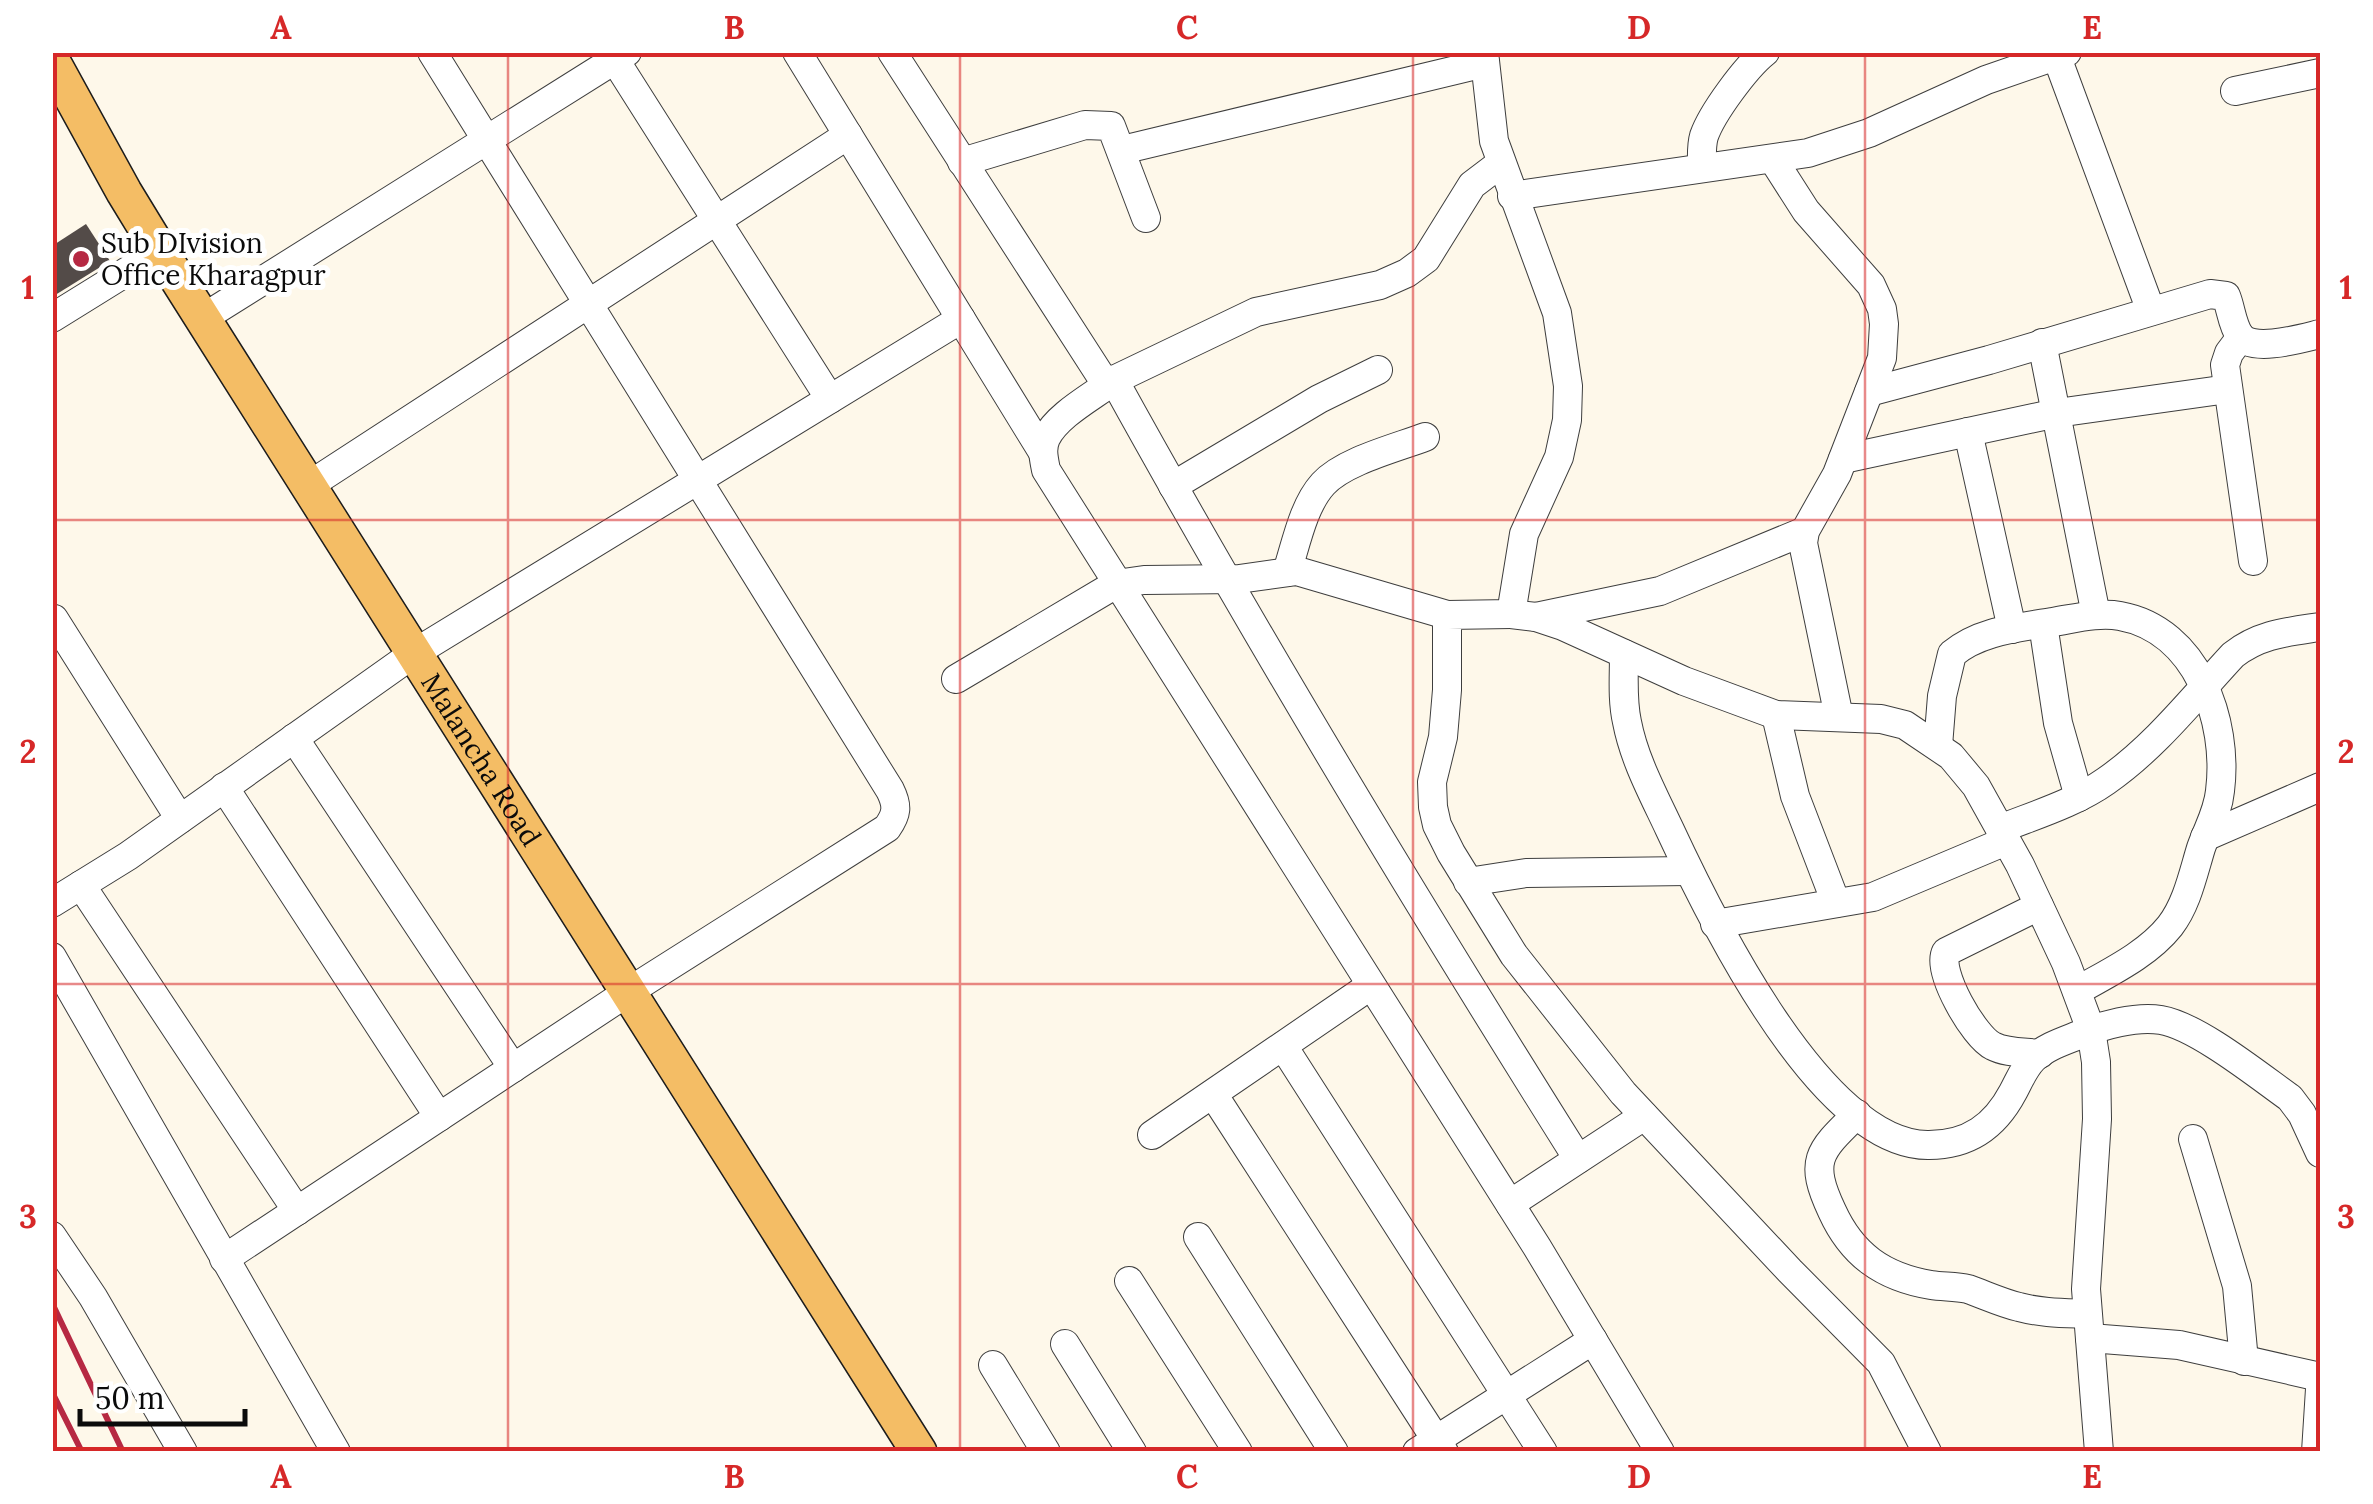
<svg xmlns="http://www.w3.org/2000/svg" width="2373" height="1504" viewBox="0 0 2373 1504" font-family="Lora,serif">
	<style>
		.building { fill: #534b48 }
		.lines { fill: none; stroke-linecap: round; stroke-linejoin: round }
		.minor-casing { stroke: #3e3e3e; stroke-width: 30 }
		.major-casing { stroke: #1c1c1c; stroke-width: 38 }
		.minor { stroke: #fff; stroke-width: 28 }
		.major { stroke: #f4bd65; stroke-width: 35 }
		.rail { stroke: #b62943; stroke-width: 6 }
		.grid { fill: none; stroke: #d62828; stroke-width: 2.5; stroke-opacity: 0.55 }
		.poi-dot { fill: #b62943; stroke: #fff; stroke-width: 4 }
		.labels { text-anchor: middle; stroke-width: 10; stroke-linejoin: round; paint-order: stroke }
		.poi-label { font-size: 28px; fill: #0b0b0b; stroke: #fff; text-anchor: start }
		.street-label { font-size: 28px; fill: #0b0b0b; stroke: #fff }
		.neatline { fill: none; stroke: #d62828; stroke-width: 4 }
		.grid-label { font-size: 32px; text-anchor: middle; font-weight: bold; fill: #d62828 }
	</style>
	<rect width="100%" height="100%" fill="#fef8ea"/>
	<path class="building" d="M 86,224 L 110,261 L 52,297 L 52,246 Z"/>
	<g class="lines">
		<g class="minor-casing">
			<g id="minor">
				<path d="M 797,52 L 1042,451"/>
				<path d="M 892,52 L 1102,378 L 1114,380 L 1256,312 L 1380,285 L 1407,273 L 1426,259 L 1472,185 L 1501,163"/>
				<path d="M 1484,52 L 1494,141 L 1557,313 L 1568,386 L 1567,420 L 1559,457 L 1524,534 L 1511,614 L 1447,615 L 1447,690 L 1443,737 L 1432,782 L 1433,807 L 1437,825 L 1451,853 L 1514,955 L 1623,1093 L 1790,1271 L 1881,1363 L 1927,1452"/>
				<path d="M 2055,52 L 2151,311"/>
				<path d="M 615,60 L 830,399"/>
				<path d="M 2235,91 L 2320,73"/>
				<path d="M 1122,150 L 1485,63"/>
				<path d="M 1774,161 L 1806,211 L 1871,285 L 1882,309 L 1884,324 L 1882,358 L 1837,474 L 1805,531 L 1803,543 L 1839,717"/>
				<path d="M 962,162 L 1085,125 L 1111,126 L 1146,218"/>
				<path d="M 1702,168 C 1702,157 1701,146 1704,136 C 1712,113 1746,67 1765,52"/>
				<path d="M 1512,196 L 1808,153 L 1869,133 L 1986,80 L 2067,52"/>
				<path d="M 52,318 L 160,251"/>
				<path d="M 203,318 L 627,52"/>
				<path d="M 2241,337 L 2229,353 L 2225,365 L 2253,561"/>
				<path d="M 2042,343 L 2096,615"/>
				<path d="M 1869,392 L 1989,360 L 2210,294 L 2226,296 C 2231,308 2232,325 2240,336 C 2252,353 2303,338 2320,334"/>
				<path d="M 1968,432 L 2012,629"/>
				<path d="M 1843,459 L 2057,413 L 2228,389"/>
				<path d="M 308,486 L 848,135"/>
				<path d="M 1173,486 L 1319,399 L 1378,370"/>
				<path d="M 1287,572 C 1296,544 1303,506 1323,484 C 1344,461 1396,448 1425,437"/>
				<path d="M 1511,614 L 1536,617 L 1563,626 L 1684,681 L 1776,715 L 1881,719 L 1905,725 L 1951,756 L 1976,786 L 2020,865 L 2066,963 L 2091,1030 L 2096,1062 L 2097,1119 L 2086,1289 L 2099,1452"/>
				<path d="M 1536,617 L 1660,591 L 1805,531"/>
				<path d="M 54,619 L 180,819"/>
				<path d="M 2043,624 L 2058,723 L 2079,797"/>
				<path d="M 1624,654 C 1624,677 1622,700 1627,722 C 1634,759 1653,794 1669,828 C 1708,912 1821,1147 1929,1145 C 1969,1145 1995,1126 2013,1092 C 2019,1081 2024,1068 2033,1059 C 2045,1047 2064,1041 2079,1035 C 2102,1025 2136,1016 2161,1020 C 2197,1026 2259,1076 2290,1098 L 2302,1114 L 2320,1153"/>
				<path d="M 956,679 L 1116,584 L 1144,580 L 1239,579 L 1297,571 L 1447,615"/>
				<path d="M 1776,715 L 1795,796 L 1836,903"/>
				<path d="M 294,738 L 513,1068"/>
				<path d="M 1938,746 L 1942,696 L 1952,654 C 1979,631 2017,628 2052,622 C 2073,619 2098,612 2120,616 C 2197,630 2229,721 2220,791 C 2218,812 2208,828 2201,848 C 2193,874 2187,904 2170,926 C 2147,955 2108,973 2077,991"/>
				<path d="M 224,787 L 439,1117"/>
				<path d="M 2000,829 C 2035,815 2075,803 2106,781 C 2155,747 2193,698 2233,655 C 2260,634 2287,632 2320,627"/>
				<path d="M 2205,837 L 2320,787"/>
				<path d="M 1468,882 L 1526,873 L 1689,871"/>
				<path d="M 81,885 L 297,1211"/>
				<path d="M 52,903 L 128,856 L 413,654 L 961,319"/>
				<path d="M 2039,906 L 1946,952 C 1936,971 1974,1037 1993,1046 C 2006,1053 2025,1052 2040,1054"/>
				<path d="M 1715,924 L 1873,897 L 2006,841"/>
				<path d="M 52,957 L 336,1452"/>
				<path d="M 1283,1046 L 1543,1452"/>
				<path d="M 1213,1094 L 1444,1452"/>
				<path d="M 1857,1114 C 1819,1151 1808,1160 1832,1211 C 1852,1255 1883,1277 1931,1285 C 1943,1287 1956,1286 1968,1289 C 1985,1295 2002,1303 2019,1307 C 2041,1313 2064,1313 2087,1314"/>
				<path d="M 1152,1135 L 1370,986"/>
				<path d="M 2193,1139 L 2237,1286 L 2244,1361"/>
				<path d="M 1578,1159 C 1417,903 1260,645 1114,380 C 1094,396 1058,414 1046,438 C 1041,449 1044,459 1046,470 L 1537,1247 L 1660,1452"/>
				<path d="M 1510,1204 L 1644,1116"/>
				<path d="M 52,1236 L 93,1297 L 183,1452"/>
				<path d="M 1198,1237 L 1334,1452"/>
				<path d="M 224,1259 L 628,992 L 887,828 C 897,814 898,806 890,790 L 432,52"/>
				<path d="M 1129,1281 L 1238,1452"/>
				<path d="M 2090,1338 L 2179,1345 L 2320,1377"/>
				<path d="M 1065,1344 L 1132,1452"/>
				<path d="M 993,1365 L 1046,1452"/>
				<path d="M 1417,1452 L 1593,1340"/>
				<path d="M 2316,1452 L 2320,1389"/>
			</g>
		</g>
		<g class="major-casing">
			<g id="major">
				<path id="s1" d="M 52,61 L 124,192 L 160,251 L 919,1452"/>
			</g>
		</g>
		<use href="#minor" class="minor"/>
		<use href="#major" class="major"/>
		<g class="rail">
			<path d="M 52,1303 L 123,1452"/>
			<path d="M 52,1392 L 82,1452"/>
		</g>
	</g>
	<path class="grid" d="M 508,52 L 508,1452M 960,52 L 960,1452M 1413,52 L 1413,1452M 1865,52 L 1865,1452M 52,520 L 2320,520M 52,984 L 2320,984"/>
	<circle class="poi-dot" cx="81" cy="259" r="10"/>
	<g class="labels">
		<g class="poi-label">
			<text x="101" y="253">Sub DIvision<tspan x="101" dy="32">Office Kharagpur</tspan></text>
		</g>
		<g class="street-label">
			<text dy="10" stroke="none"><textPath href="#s1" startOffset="820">Malancha Road</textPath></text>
		</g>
	</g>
	<rect width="2373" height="1504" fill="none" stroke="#ffffff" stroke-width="110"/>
	<path d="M80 1409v15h165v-15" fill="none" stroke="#0b0b0b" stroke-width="5"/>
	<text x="95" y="1409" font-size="30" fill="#0b0b0b" stroke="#ffffff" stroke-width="8" paint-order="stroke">50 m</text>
	<rect x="55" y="55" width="2263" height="1394" class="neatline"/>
	<g class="grid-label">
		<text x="281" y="39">A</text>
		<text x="734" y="39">B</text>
		<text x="1187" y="39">C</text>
		<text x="1639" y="39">D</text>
		<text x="2092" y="39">E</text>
		<text x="28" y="299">1</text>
		<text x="2346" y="299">1</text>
		<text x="28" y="763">2</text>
		<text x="2346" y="763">2</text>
		<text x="28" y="1228">3</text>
		<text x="2346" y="1228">3</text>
		<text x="281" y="1488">A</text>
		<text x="734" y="1488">B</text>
		<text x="1187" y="1488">C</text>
		<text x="1639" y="1488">D</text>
		<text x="2092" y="1488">E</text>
	</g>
</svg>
